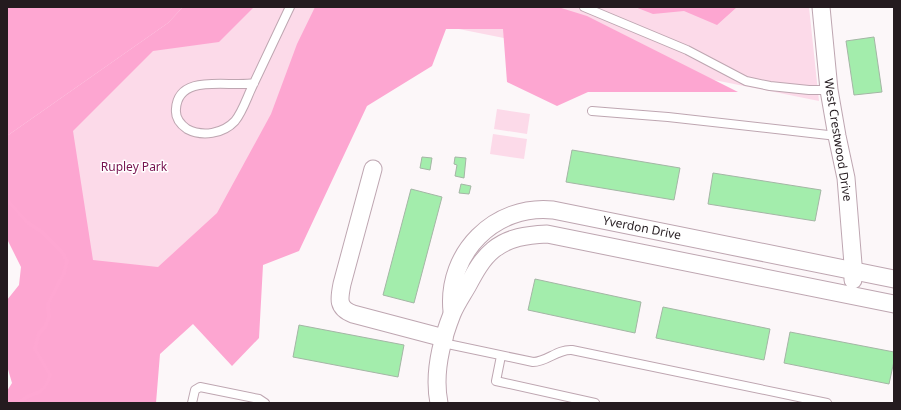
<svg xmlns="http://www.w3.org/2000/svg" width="901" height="410" viewBox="0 0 901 410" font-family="'Noto Sans',sans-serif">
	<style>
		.green { fill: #fcdae9 }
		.forest { fill: #fda6d1 }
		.water { fill: #fea7d2 }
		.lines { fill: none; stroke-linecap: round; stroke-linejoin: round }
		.stream { stroke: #fea7d2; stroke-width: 4 }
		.building { fill: #a3edac; stroke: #a4b6a5 }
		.service-casing { stroke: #bea6b1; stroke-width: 10 }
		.minor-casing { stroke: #bea6b1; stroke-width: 19 }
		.service { stroke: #fff; stroke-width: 8 }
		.minor { stroke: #fff; stroke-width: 17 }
		.labels { text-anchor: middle; stroke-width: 3; stroke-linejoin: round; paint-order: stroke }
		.street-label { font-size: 12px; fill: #241b1f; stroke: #fff }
		.park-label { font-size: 12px; fill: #76124f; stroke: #fff }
	</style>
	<rect width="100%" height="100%" fill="#fcf7f9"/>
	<g class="green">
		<path d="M 183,7 L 809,7 L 819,101 L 369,11 L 124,351 L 7,136 L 168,23 Z"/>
		<path d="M 497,109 L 530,114 L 527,134 L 494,129 Z"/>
		<path d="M 493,134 L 527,139 L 524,159 L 490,154 Z"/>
	</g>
	<g class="forest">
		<path d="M 183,7 L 254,7 L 219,42 L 153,51 L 73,131 L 93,260 L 158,267 L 217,213 L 271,114 L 297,44 L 315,7 L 558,7 L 587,16 L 738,92 L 588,92 L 557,106 L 507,82 L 503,29 L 446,29 L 432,66 L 367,106 L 299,251 L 263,265 L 259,338 L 232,366 L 193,324 L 160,354 L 156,403 L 7,403 L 7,391 L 12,383 L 7,366 L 7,300 L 19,285 L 21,267 L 7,239 L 7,136 L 168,23 Z"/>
		<path d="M 635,7 L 737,7 L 717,25 L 684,11 L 653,14 Z"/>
	</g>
	<path class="water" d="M 7,7 L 183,7 L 168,23 L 7,136 Z"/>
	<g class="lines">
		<path class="stream" d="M 7,200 L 28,223 L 42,232 L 62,252 L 67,261 L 64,273 L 48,304 L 49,317 L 45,327 L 39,333 L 35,349 L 50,375 C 42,401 33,388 19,403"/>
	</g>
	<g class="building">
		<path d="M 874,37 L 882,92 L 854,95 L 846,41 Z"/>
		<path d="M 572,150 L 680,168 L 674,200 L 566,182 Z"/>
		<path d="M 422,157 L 432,158 L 430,170 L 420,168 Z"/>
		<path d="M 455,157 L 466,158 L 464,178 L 455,176 L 457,165 L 454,164 Z"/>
		<path d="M 713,173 L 821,190 L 815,221 L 708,204 Z"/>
		<path d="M 461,184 L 471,186 L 469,194 L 459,193 Z"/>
		<path d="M 411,189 L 442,197 L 414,303 L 383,295 Z"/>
		<path d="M 535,279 L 641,302 L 635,333 L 528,310 Z"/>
		<path d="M 663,307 L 770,329 L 764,360 L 656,338 Z"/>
		<path d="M 299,325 L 404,345 L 398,377 L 293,357 Z"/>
		<path d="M 790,332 L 894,352 L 894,361 L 889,384 L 784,363 Z"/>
	</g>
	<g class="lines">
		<g class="service-casing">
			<g id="service">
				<path d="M 584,7 L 687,50 L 746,81 L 770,86 L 809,90 L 829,90"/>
				<path d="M 254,83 C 231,88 178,72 176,109 C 175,118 180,124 187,129 C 202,137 223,134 235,121 C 243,111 247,97 253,85 C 265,60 276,36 288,11 L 290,7"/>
				<path d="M 592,111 L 668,117 L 837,136"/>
				<path d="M 443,343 L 533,362 C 547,362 557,349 572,350 L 827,403"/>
				<path d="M 501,356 L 496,381 L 595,403"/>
				<path d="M 192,403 L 195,390 L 200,387 L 259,399 L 265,403"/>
			</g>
		</g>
		<g class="minor-casing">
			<g id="minor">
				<path d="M 821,7 L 829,90 L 837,136 L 846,178 L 853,264 L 853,280"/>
				<path d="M 373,169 L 342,284 C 339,299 337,308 353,314 L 444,338"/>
				<path d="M 452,311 C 446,253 495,204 553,210 L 894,279"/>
				<path d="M 439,403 C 433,373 441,342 452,314 C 456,304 463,294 468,285 C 475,272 482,259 493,250 C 509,237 527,235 547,234 L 894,304"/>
			</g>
		</g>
		<use href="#service" class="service"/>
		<use href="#minor" class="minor"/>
	</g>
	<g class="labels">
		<g class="street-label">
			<text transform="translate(838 140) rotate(81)" y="4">West Crestwood Drive</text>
			<text transform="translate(642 228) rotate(11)" y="4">Yverdon Drive</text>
		</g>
		<g class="park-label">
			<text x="134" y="171">Rupley Park</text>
		</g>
	</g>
	<rect width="901" height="410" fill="none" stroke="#241b1f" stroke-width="16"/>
</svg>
